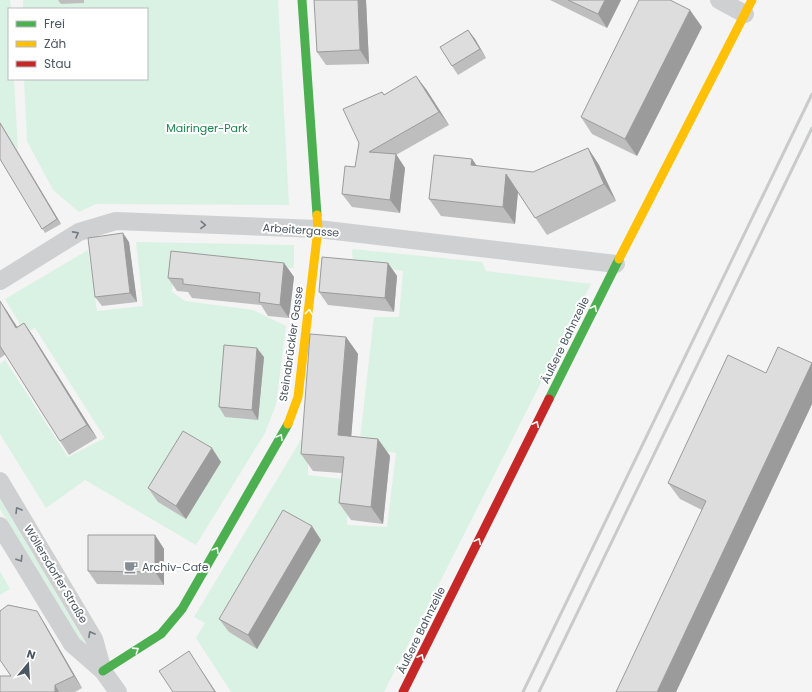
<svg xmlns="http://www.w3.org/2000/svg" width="812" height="692" viewBox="0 0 812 692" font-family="Poppins,sans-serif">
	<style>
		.green { fill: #d9f2e3 }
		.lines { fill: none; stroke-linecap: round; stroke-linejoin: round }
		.street { stroke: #ced0d2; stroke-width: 18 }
		.fast { stroke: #4caf50; stroke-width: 9 }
		.slow { stroke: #ffc107; stroke-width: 9 }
		.jam { stroke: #c62828; stroke-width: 9 }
		.rail { stroke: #c9cacc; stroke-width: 3 }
		.wall { fill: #bebebf }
		.shaded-wall { fill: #9b9b9b }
		.building { fill: #ddddde; stroke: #9b9b9b }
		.oneway { stroke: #727b83 }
		.oneway2 { stroke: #f6fbf6 }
		.labels { text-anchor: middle; stroke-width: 4; stroke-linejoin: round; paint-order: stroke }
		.park-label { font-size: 11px; fill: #17864f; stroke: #fff }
		.street-label { font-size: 11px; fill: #4a5661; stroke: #fff }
		.poi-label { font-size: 11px; fill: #4a5661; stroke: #fff; text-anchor: start }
	</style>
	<rect width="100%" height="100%" fill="#f4f4f4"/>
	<g class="green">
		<path d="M 0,0 L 10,0 L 11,9 L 9,9 L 9,79 L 14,79 L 18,151 L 0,122 Z"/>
		<path d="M 23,0 L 278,0 L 289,205 L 96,204 L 79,212 L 53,190 L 27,141 L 24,79 L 147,79 L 147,9 L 23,9 Z"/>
		<path d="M 136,242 L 294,245 L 294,268 L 175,257 L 172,292 L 185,301 L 253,310 L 286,326 L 276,405 L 265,433 L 196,545 L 85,480 L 46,508 L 0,434 L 0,364 L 5,360 L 68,457 L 105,438 L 35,328 L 25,333 L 5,299 L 88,250 L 97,311 L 143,306 Z"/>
		<path d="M 352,249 L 482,262 L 486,271 L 591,284 L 384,692 L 231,692 L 196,638 L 205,623 L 194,617 L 308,428 L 308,475 L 349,480 L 347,525 L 387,527 L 396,453 L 359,447 L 374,317 L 399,317 L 403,271 L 353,263 Z"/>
		<path d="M 0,499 L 86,644 L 84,646 L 82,646 L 0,509 Z"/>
		<path d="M 0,571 L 10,589 L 0,595 Z"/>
	</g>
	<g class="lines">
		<g class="street">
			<path d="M 719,0 L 745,14"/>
			<path d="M 0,281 L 79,232 L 116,221 L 318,229 L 616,264"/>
			<path d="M 0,481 L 94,639 L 103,671"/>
			<path d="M 0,526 L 72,644 L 103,671 L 118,692"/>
		</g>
		<g class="fast">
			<path d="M 302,0 L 317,215"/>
			<path d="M 549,399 L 619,259"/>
			<path d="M 103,671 L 161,634 L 182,609 L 288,424"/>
		</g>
		<g class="slow">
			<path d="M 619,259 L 752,0"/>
			<path d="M 288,424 L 298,397 L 318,229 L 317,215"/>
		</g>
		<path class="jam" d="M 403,692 L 549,399"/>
		<g class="rail">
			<path d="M 523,692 L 812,94"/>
			<path d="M 539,692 L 812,128"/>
		</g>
	</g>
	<g class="wall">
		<path d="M 58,0 L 84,0 L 84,3 L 61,4 Z"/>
		<path d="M 366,0 L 369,64 L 326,65 L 317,52 Z"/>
		<path d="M 550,0 L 621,0 L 607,28 Z"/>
		<path d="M 702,27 L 637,156 L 592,134 L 581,117 Z"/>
		<path d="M 468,30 L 475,39 L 486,58 L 458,75 L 452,66 Z"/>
		<path d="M 426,89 L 449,125 L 396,155 L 405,168 L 400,213 L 352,207 L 342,194 L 355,167 L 382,92 L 384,95 Z"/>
		<path d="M 0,122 L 61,224 L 45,233 L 0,159 Z"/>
		<path d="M 588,148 L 599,165 L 616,201 L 547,235 L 518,192 L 515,224 L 441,216 L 429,199 L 472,159 L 477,166 L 533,172 Z"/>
		<path d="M 129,242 L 137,302 L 102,306 L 95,297 Z"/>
		<path d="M 284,263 L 294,277 L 289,318 L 268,316 L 261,305 L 192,298 L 188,292 L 177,291 L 168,278 Z"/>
		<path d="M 388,263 L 397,276 L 394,312 L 328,305 L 319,292 Z"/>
		<path d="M 0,301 L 17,327 L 24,323 L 33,336 L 97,438 L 69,455 L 60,441 L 6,354 L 0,358 Z"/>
		<path d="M 346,337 L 358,354 L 351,436 L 378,439 L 390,456 L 383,524 L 351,520 L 339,503 L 342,473 L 313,471 L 301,454 Z"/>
		<path d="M 264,357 L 258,420 L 225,417 L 219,407 Z"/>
		<path d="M 812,363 L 812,404 L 676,692 L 702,510 L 680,499 L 668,483 L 766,373 Z"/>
		<path d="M 221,462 L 186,519 L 158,502 L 148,488 Z"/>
		<path d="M 155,535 L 164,549 L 164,585 L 97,584 L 88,571 Z"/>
		<path d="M 321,540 L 257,649 L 229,632 L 219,619 Z"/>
		<path d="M 45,624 L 82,688 L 75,692 L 0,692 Z"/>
	</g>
	<g class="shaded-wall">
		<path d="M 358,0 L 366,0 L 369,64 L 360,50 Z"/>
		<path d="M 605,0 L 621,0 L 607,28 L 598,14 Z"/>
		<path d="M 690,10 L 702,27 L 637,156 L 625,139 Z"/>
		<path d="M 468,30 L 475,39 L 486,58 L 480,49 Z"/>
		<path d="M 416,76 L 426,89 L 449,125 L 439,112 Z"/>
		<path d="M 0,122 L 61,224 L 57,219 Z"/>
		<path d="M 588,148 L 599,165 L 616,201 L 604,184 Z"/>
		<path d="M 396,154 L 405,168 L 400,213 L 390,200 Z"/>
		<path d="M 472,159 L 484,176 L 471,165 Z"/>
		<path d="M 506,174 L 518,191 L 515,224 L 503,207 Z"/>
		<path d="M 123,233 L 129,242 L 137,302 L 130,293 Z"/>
		<path d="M 284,263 L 294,277 L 289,318 L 280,305 Z"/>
		<path d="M 388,263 L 397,276 L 394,312 L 385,298 Z"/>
		<path d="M 0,301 L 7,311 L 26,341 L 16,328 Z"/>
		<path d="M 24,323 L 33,336 L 97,438 L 87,425 Z"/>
		<path d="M 346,337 L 358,354 L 350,452 L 338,435 Z"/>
		<path d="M 257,348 L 264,357 L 258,420 L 252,410 Z"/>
		<path d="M 812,363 L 812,404 L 676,692 L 657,692 Z"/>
		<path d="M 378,439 L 390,456 L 383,524 L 371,507 Z"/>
		<path d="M 212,448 L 221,462 L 186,519 L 176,506 Z"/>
		<path d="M 312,526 L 321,540 L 257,649 L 248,635 Z"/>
		<path d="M 155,535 L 164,549 L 164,585 L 155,572 Z"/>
		<path d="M 37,611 L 45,624 L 82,688 L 74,676 Z"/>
		<path d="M 189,651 L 198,665 L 216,692 L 215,692 Z"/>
		<path d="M 55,685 L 59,692 L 55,692 Z"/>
	</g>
	<g class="building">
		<path d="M 314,0 L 358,0 L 360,50 L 317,52 Z"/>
		<path d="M 568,0 L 605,0 L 598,14 Z"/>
		<path d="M 639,0 L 670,0 L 690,10 L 625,139 L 581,117 Z"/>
		<path d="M 468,30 L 480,49 L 452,66 L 440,47 Z"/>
		<path d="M 416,76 L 439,112 L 369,152 L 396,154 L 390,200 L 342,194 L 345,166 L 355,167 L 359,143 L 343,109 L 382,92 L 384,95 Z"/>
		<path d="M 0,123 L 57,219 L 42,229 L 0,159 Z"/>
		<path d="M 588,148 L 604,184 L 535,218 L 506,174 L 503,207 L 429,199 L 434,155 L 472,159 L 471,165 L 533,172 Z"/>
		<path d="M 123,233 L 130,293 L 95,297 L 88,238 Z"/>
		<path d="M 171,251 L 284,263 L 280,305 L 259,302 L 260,293 L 183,284 L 183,279 L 168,278 Z"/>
		<path d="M 322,257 L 388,263 L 385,298 L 319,292 Z"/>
		<path d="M 0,301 L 16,328 L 24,323 L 87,425 L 60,441 L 0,346 Z"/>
		<path d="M 310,334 L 346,337 L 338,435 L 378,439 L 371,507 L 339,503 L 344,457 L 301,454 Z"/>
		<path d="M 224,345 L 257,348 L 252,410 L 219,407 Z"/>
		<path d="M 778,347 L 812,363 L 657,692 L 616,692 L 706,501 L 668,483 L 728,355 L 766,373 Z"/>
		<path d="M 183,431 L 212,448 L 176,506 L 148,488 Z"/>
		<path d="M 283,510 L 312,526 L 248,635 L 219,619 Z"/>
		<path d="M 88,535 L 155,535 L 155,572 L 88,571 Z"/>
		<path d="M 8,605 L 37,611 L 74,676 L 55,685 L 55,692 L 0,692 L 0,676 L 11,676 L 0,660 L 0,611 Z"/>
		<path d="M 189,651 L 215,692 L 173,692 L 159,671 Z"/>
	</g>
	<defs><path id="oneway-chevron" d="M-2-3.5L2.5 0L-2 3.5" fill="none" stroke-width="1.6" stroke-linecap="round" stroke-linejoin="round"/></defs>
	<g class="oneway">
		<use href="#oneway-chevron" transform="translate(203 225) rotate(2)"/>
		<use href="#oneway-chevron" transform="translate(76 234) rotate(-29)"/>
		<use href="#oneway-chevron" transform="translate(18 510) rotate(-121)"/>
		<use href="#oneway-chevron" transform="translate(20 559) rotate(58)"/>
		<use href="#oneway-chevron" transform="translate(91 634) rotate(-119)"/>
	</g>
	<g class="oneway2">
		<use href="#oneway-chevron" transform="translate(594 308) rotate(-64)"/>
		<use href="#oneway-chevron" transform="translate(309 312) rotate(-84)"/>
		<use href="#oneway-chevron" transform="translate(536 424) rotate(-64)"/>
		<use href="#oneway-chevron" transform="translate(280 437) rotate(-60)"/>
		<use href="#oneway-chevron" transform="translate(478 541) rotate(-64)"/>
		<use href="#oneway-chevron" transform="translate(216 550) rotate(-60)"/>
		<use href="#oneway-chevron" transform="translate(136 650) rotate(-33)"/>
		<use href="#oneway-chevron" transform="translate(421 657) rotate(-64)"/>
	</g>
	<defs>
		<g id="cafe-bare" transform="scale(1.08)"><path d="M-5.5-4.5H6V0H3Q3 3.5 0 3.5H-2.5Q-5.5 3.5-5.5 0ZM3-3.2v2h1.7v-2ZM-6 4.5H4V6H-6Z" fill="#868d94" stroke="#fff" stroke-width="2.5" paint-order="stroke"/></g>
	</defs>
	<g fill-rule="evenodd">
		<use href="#cafe-bare" x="131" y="567"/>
	</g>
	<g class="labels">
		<g class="park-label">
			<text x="207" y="132">Mairinger-Park</text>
		</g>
		<g class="street-label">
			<text transform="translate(301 230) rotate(4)" y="4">Arbeitergasse</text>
			<text transform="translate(565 340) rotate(-64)" y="4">Äußere Bahnzeile</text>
			<text transform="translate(291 344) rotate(-82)" y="4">Steinabrückler Gasse</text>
			<text transform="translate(56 574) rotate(59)" y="4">Wöllersdorfer Straße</text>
			<text transform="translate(421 630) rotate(-64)" y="4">Äußere Bahnzeile</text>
		</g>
		<g class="poi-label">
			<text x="142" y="571">Archiv-Cafe</text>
		</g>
	</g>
	<rect x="8" y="8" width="140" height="72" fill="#ffffff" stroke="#b7bbc0"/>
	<rect x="16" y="21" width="20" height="6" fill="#4caf50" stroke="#b7bbc0"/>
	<text x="44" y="28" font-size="12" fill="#4a5661">Frei</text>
	<rect x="16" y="41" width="20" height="6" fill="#ffc107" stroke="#b7bbc0"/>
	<text x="44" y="48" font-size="12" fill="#4a5661">Zäh</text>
	<rect x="16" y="61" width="20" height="6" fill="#c62828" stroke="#b7bbc0"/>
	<text x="44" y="68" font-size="12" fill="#4a5661">Stau</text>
	<g transform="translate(28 664) rotate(18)" stroke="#ffffff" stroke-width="3" paint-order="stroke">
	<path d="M0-3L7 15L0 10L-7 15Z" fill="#4a5661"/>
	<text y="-6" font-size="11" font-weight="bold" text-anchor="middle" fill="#4a5661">N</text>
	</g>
</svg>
